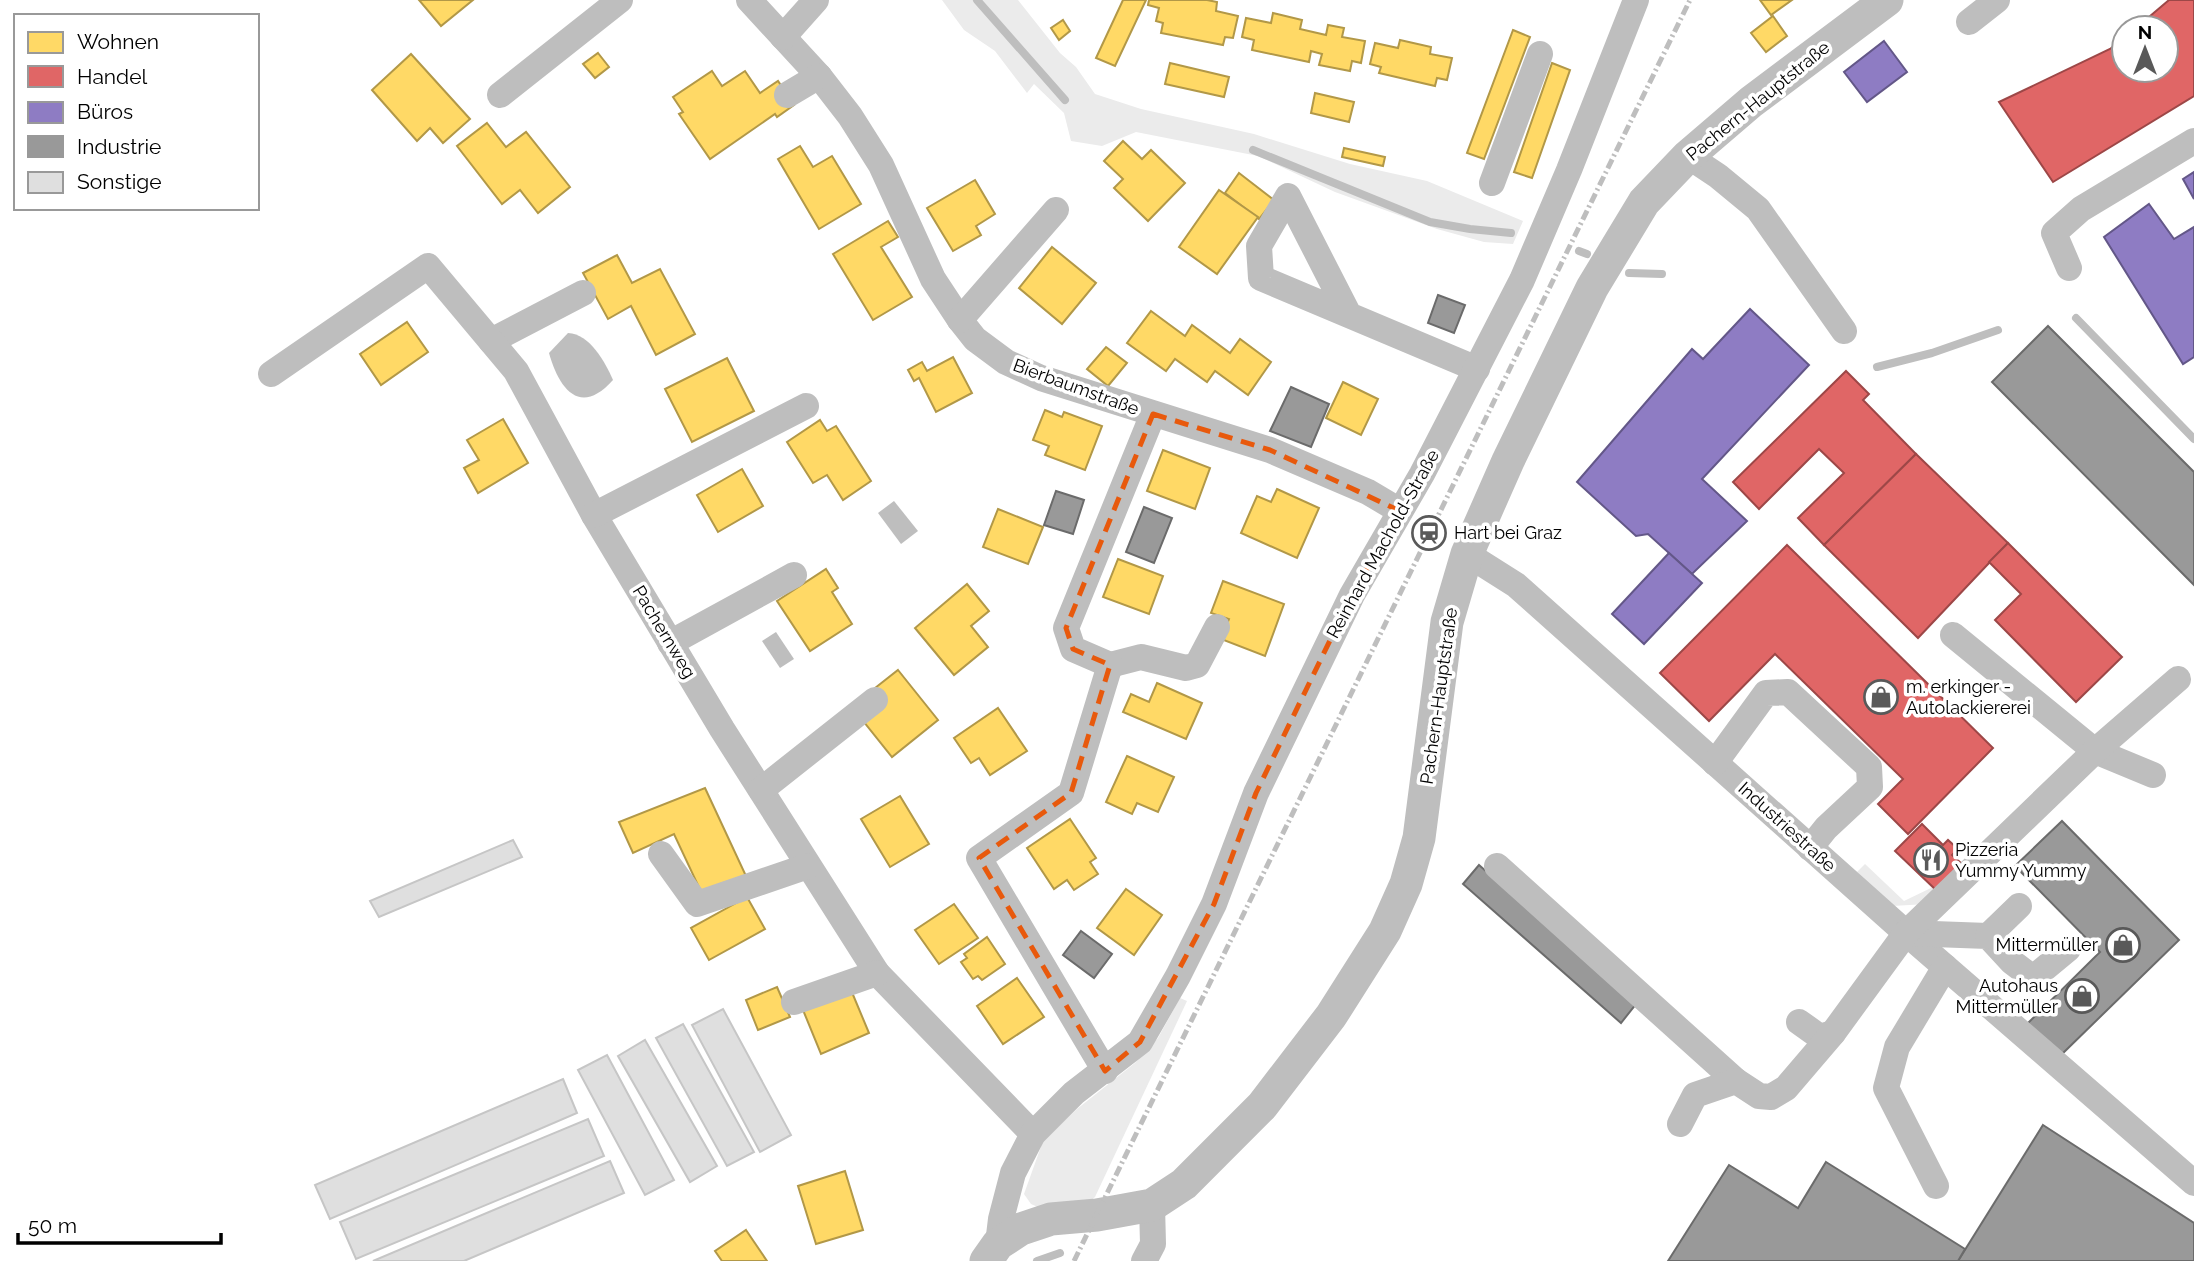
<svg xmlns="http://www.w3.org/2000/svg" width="2194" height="1261" viewBox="0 0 2194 1261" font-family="Raleway,sans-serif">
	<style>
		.green { fill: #ebebeb }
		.water { fill: #bebebe }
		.homes { fill: #ffd966; stroke: #b29847; stroke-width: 2 }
		.shops { fill: #e06666; stroke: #9d4747; stroke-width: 2 }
		.offices { fill: #8e7cc3; stroke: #635788; stroke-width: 2 }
		.industry { fill: #999; stroke: #6b6b6b; stroke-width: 2 }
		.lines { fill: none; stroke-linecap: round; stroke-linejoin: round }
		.stream { stroke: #bebebe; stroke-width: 8 }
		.building { fill: #dfdfdf; stroke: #c6c6c6; stroke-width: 2 }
		.minor { stroke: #bebebe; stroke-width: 26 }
		.major { stroke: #bebebe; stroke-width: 33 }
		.rail { stroke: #bebebe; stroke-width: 5; stroke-dasharray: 10 3.5 2 3.5; stroke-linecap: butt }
		.marked { fill: none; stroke: #e8590c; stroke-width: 5; stroke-dasharray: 14 9; stroke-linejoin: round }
		.labels { text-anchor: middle; stroke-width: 7; stroke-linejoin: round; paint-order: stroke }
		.street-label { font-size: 18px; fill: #000; stroke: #fff }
		.poi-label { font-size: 18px; fill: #000; stroke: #fff; text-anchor: start }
	</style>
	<rect width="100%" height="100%" fill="#fff"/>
	<g class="green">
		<path d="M 942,0 L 1018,0 L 1060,53 L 1076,67 L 1095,94 L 1141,109 L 1254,134 L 1350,164 L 1427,181 L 1523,221 L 1513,244 L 1484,242 L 1437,229 L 1335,192 L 1258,156 L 1136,132 L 1102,146 L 1071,141 L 1064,113 L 1034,84 L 1027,93 L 995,51 L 964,30 Z"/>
		<path d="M 1865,864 L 1904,901 L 1933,887 L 1940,893 L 1927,904 L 1892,906 L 1857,872 Z"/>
		<path d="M 1180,998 L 1187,1001 L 1095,1197 L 1089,1202 L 1040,1208 L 1031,1204 L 1024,1194 L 1043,1141 L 1077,1109 L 1135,1063 L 1158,1038 Z"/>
	</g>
	<g class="water">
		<path d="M 568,333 C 590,334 605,362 613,380 C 580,417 559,389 549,353 Z"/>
		<path d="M 894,501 L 918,531 L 901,544 L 878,513 Z"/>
		<path d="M 776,632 L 794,659 L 780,668 L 762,641 Z"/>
	</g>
	<g class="homes">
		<path d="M 419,0 L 473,0 L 441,26 Z"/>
		<path d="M 1123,0 L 1146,0 L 1115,66 L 1096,58 Z"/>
		<path d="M 1149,0 L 1207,0 L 1217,2 L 1216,11 L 1238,16 L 1233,38 L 1225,37 L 1223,45 L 1161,33 L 1163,23 L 1156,21 L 1159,8 L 1148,5 Z"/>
		<path d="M 1760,0 L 1792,0 L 1771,15 Z"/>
		<path d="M 1273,13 L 1302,20 L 1300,29 L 1326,35 L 1328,25 L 1344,28 L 1342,37 L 1365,41 L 1361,63 L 1352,61 L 1350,71 L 1319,65 L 1322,54 L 1311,51 L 1309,62 L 1252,50 L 1254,40 L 1242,37 L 1246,18 L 1271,23 Z"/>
		<path d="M 1773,16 L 1787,36 L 1766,52 L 1751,33 Z"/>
		<path d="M 1063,20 L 1070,31 L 1059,40 L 1051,28 Z"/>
		<path d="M 1513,30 L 1530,37 L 1484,159 L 1467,153 Z"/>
		<path d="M 1400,40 L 1431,47 L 1430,54 L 1452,58 L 1447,80 L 1437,78 L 1435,86 L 1379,73 L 1381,67 L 1370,64 L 1375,43 L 1398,48 Z"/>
		<path d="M 598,53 L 609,67 L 595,78 L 583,64 Z"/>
		<path d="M 411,54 L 470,119 L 443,143 L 430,128 L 417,141 L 372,90 Z"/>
		<path d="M 1170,63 L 1229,77 L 1224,97 L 1165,84 Z"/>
		<path d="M 1552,63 L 1570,70 L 1532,178 L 1514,172 Z"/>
		<path d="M 712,71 L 722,86 L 745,71 L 760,93 L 778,81 L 794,105 L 777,117 L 775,114 L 710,159 L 679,114 L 683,112 L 673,97 Z"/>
		<path d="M 1315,93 L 1354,102 L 1349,122 L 1311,113 Z"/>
		<path d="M 487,123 L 506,147 L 526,132 L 570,187 L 538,213 L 520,190 L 502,204 L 457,146 Z"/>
		<path d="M 1123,141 L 1142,159 L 1151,150 L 1185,183 L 1148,221 L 1114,188 L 1123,179 L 1104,161 Z"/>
		<path d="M 800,146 L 813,167 L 832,156 L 861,204 L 819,229 L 778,159 Z"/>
		<path d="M 1344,148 L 1385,157 L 1383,166 L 1342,157 Z"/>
		<path d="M 1239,173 L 1274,200 L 1259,219 L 1225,193 Z"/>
		<path d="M 975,180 L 995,214 L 976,226 L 981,235 L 953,251 L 927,208 Z"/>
		<path d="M 1219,190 L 1258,217 L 1217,274 L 1179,247 Z"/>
		<path d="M 888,221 L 898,237 L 881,247 L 912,297 L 873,320 L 833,254 Z"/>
		<path d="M 1052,247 L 1096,283 L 1062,324 L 1019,288 Z"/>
		<path d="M 617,255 L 632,283 L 660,269 L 695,334 L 656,355 L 631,306 L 608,319 L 583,273 Z"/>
		<path d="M 1151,311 L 1185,336 L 1192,325 L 1230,353 L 1240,339 L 1271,362 L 1248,395 L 1215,371 L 1207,382 L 1175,359 L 1166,371 L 1127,343 Z"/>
		<path d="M 407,322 L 428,352 L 381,385 L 360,354 Z"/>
		<path d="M 1106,347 L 1127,363 L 1108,386 L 1087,369 Z"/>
		<path d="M 953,357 L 972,393 L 936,412 L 919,378 L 914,381 L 908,370 L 922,362 L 927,371 Z"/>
		<path d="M 727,358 L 754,411 L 692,442 L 665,389 Z"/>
		<path d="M 1343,382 L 1378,399 L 1361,435 L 1326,418 Z"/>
		<path d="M 1045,410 L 1062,417 L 1064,412 L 1102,426 L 1085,470 L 1045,455 L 1049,446 L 1033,440 Z"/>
		<path d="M 503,419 L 528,463 L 478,493 L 464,468 L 479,460 L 467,440 Z"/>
		<path d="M 820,420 L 827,431 L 836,426 L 871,481 L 843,500 L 827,475 L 813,483 L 787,442 Z"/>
		<path d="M 1163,450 L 1210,468 L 1195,509 L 1147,491 Z"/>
		<path d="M 742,469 L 763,506 L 718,532 L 697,495 Z"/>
		<path d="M 1277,489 L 1319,508 L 1297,558 L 1241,533 L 1257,496 L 1271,502 Z"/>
		<path d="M 998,509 L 1043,527 L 1028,564 L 983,547 Z"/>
		<path d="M 1118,559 L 1163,576 L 1149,614 L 1103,597 Z"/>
		<path d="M 826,569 L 838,588 L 832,592 L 852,624 L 810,651 L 777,601 Z"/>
		<path d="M 1223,581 L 1284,604 L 1265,656 L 1221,639 L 1229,619 L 1211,613 Z"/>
		<path d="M 967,584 L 989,611 L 971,626 L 988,647 L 954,675 L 915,628 Z"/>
		<path d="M 898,670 L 938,720 L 892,757 L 864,722 L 875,688 Z"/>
		<path d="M 1157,683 L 1202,703 L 1186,739 L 1123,712 L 1131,694 L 1149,702 Z"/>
		<path d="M 998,708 L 1027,751 L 990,775 L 979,758 L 971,763 L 954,738 Z"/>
		<path d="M 1127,756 L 1174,777 L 1158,812 L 1137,803 L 1132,814 L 1106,802 Z"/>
		<path d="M 705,788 L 746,876 L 703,896 L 674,834 L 633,853 L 619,822 Z"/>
		<path d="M 900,796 L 929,844 L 890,867 L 861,819 Z"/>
		<path d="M 1070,819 L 1096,858 L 1090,862 L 1098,874 L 1074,890 L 1067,880 L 1054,889 L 1027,848 Z"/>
		<path d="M 1126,889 L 1162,915 L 1134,955 L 1097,928 Z"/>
		<path d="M 747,897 L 765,929 L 709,960 L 691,928 Z"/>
		<path d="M 954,904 L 978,938 L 939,964 L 915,930 Z"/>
		<path d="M 987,937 L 1005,964 L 982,980 L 978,976 L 973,979 L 961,962 L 967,958 L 964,954 Z"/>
		<path d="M 1017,978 L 1044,1017 L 1003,1044 L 977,1006 Z"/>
		<path d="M 777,987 L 790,1017 L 758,1030 L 746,1000 Z"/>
		<path d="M 851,990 L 869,1033 L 821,1054 L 803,1010 Z"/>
		<path d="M 845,1171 L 863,1230 L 816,1244 L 798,1186 Z"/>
		<path d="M 746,1230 L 767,1261 L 722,1261 L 715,1251 Z"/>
	</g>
	<g class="shops">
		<path d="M 2169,0 L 2194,0 L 2194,96 L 2053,182 L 1999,102 L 2110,49 L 2124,38 L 2124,70 L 2166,70 L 2166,28 L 2136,28 Z"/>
		<path d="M 1846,371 L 1869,394 L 1863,400 L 1916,454 L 1824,545 L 1798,518 L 1844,473 L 1819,449 L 1759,509 L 1733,482 Z"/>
		<path d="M 1916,454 L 2008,543 L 1918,638 L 1824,545 Z"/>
		<path d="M 2008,543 L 2122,657 L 2076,702 L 1995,620 L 2021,594 L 1989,562 Z"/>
		<path d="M 1787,545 L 1993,748 L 1908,834 L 1878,804 L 1903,779 L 1775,654 L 1709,721 L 1660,673 Z"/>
		<path d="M 1922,824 L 1943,845 L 1948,840 L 1958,849 L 1952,855 L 1962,864 L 1936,890 L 1895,851 Z"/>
	</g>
	<g class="offices">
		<path d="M 1884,41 L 1907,72 L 1867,102 L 1844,72 Z"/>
		<path d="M 2194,172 L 2194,199 L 2183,179 Z"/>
		<path d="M 2149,204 L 2174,239 L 2194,227 L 2194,357 L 2183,364 L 2104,237 Z"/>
		<path d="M 1750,309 L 1809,365 L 1702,479 L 1747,521 L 1692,574 L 1648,534 L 1636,536 L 1577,482 L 1692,349 L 1703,359 Z"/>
		<path d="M 1669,553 L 1702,583 L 1644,644 L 1612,614 Z"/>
	</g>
	<g class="industry">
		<path d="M 1438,295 L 1465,305 L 1454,333 L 1428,323 Z"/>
		<path d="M 2048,326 L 2194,472 L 2194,585 L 1992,382 Z"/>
		<path d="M 1291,387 L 1329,404 L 1311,447 L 1270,431 Z"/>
		<path d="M 1056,491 L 1084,500 L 1073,534 L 1044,525 Z"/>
		<path d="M 1144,507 L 1172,518 L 1154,563 L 1126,552 Z"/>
		<path d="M 2062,821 L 2179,940 L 2060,1056 L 2027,1024 L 2100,952 L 2015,866 Z"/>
		<path d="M 1479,865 L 1636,1004 L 1621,1023 L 1463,884 Z"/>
		<path d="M 1081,931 L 1112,954 L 1094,978 L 1063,955 Z"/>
		<path d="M 2043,1125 L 2194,1223 L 2194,1261 L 1958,1261 Z"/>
		<path d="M 1826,1162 L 1965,1249 L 1958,1261 L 1668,1261 L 1729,1165 L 1798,1208 Z"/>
	</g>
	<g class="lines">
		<g class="stream">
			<path d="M 977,0 L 1065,100"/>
			<path d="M 1253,150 L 1430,222 L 1470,229 L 1511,233"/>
			<path d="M 1579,251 L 1587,254"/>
			<path d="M 1629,273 L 1662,274"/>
			<path d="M 2076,318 L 2194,439"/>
			<path d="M 1877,367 L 1932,353 L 1998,330"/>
			<path d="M 1037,1261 L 1060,1253"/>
		</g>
	</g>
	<g class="building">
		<path d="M 513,840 L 522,857 L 379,917 L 370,901 Z"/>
		<path d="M 723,1009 L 791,1135 L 760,1152 L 692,1025 Z"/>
		<path d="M 683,1024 L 754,1152 L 727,1166 L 656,1038 Z"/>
		<path d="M 645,1040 L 717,1166 L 690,1182 L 618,1056 Z"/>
		<path d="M 607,1055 L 674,1180 L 645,1195 L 578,1070 Z"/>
		<path d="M 563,1079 L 577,1113 L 330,1219 L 315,1185 Z"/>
		<path d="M 588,1119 L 604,1156 L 356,1259 L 340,1222 Z"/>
		<path d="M 610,1161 L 624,1193 L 464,1261 L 373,1261 Z"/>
	</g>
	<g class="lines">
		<g class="minor">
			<path d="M 749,0 L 819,76 L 850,116 L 881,165 L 933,279 L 960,320 L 975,339 L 1006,362 L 1041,378 L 1270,450 L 1368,492 L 1400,511"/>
			<path d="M 1969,22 L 1997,0"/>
			<path d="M 783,37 L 816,0"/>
			<path d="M 500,95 L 620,0"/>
			<path d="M 787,95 L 819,76"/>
			<path d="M 1688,156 L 1718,176 L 1758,209 L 1844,331"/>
			<path d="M 1492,183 L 1540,54"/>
			<path d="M 2069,268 L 2054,233 L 2081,209 L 2194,141"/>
			<path d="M 1349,315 L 1288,196 L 1259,246 L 1261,278 L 1477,369"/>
			<path d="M 960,320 L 1056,210"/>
			<path d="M 491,341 L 583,293"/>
			<path d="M 271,374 L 428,266 L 516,371 L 594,515 L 722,729 L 877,973 L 1033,1134"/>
			<path d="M 594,515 L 806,406"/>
			<path d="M 1467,554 L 1516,585 L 1906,933 L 2194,1183"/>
			<path d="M 1953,635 L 2095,751 L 2153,775"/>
			<path d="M 670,643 L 794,575"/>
			<path d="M 1110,665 L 1141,657 L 1186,668 L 1197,665 L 1217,627"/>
			<path d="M 1715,763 L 1766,693 L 1788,692 L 1869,767 L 1870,787 L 1826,828 L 1810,848"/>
			<path d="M 761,790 L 875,700"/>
			<path d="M 661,854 L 697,904 L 808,866"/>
			<path d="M 1497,866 L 1736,1081"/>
			<path d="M 1906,933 L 1988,936 L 2012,962 L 2033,978 L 2068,949"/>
			<path d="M 1988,936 L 2019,906"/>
			<path d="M 794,1002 L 877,973"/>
			<path d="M 1799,1022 L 1820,1037 L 1833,1033"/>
			<path d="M 1105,1071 L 979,858 L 1071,793 L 1110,665 L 1073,649 L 1066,628 L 1153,414"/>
			<path d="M 1680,1124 L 1695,1095 L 1736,1081 L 1759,1096 L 1771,1097 L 1786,1088 L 1833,1033 L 1906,933 L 2095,751 L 2178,679"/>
			<path d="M 1936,1186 L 1886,1088 L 1897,1047 L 1945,967"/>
			<path d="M 998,1244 L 1001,1219 L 1013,1173 L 1033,1134 L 1074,1093 L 1140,1042 L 1178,976 L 1214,904 L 1256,793 L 1352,595 L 1422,474 L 1522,280 L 1569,170 L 1636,0"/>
			<path d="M 1144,1261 L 1153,1244 L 1152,1205"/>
		</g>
		<path class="major" d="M 986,1261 L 998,1244 L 1021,1229 L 1051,1219 L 1097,1215 L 1152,1205 L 1184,1184 L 1262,1106 L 1331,1016 L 1385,931 L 1406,884 L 1419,838 L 1447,622 L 1467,554 L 1508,461 L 1592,288 L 1644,202 L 1688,156 L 1751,102 L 1887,0"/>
		<path class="rail" d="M 1074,1261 L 1690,0"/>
	</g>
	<path class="marked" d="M 1153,414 L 1270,450 L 1400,511 L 1352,595 L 1256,793 L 1214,904 L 1140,1042 L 1105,1071 L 979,858 L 1071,793 L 1110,665 L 1073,649 L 1066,628 Z"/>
	<defs>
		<g id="station-ring" transform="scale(1.75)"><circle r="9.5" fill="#fff" stroke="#595959" stroke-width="1.5"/><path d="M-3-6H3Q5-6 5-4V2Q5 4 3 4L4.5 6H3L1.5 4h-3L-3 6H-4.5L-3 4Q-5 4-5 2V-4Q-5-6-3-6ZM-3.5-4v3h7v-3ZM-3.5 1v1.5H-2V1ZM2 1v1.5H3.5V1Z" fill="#595959"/></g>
		<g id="shop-ring" transform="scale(1.75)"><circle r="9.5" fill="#fff" stroke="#595959" stroke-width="1.5"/><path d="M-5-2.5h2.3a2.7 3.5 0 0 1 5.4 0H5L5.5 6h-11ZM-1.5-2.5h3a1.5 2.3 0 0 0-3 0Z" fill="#595959"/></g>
		<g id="restaurant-ring" transform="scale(1.75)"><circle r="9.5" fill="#fff" stroke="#595959" stroke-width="1.5"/><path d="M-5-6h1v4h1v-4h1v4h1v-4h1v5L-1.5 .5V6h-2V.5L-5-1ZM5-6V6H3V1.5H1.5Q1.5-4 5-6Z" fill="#595959"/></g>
	</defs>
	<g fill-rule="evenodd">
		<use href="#station-ring" x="1429" y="533"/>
		<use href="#shop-ring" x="1881" y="697"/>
		<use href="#restaurant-ring" x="1931" y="860"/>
		<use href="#shop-ring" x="2123" y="945"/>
		<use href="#shop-ring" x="2082" y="996"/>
	</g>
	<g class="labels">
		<g class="street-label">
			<text transform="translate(1758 101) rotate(-39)" y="6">Pachern-Hauptstraße</text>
			<text transform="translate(1076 387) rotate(20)" y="6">Bierbaumstraße</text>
			<text transform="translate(1383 544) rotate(-61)" y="6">Reinhard Machold-Straße</text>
			<text transform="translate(664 632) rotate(59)" y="6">Pachernweg</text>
			<text transform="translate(1439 696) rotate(-82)" y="6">Pachern-Hauptstraße</text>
			<text transform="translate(1787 827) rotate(42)" y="6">Industriestraße</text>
		</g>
		<g class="poi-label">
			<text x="1454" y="539">Hart bei Graz</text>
			<text x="1906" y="693">m. erkinger -<tspan x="1906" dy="21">Autolackiererei</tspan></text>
			<text x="1955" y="856">Pizzeria<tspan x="1955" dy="21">Yummy Yummy</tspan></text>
			<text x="2098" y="951" text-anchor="end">Mittermüller</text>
			<text x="2058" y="992" text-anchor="end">Autohaus<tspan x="2058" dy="21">Mittermüller</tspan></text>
		</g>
	</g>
	<rect x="14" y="14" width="245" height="196" fill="#ffffff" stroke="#999999" stroke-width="2"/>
	<rect x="28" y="32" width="35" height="21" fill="#ffd966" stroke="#999999" stroke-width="2"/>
	<text x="77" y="49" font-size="21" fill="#000000">Wohnen</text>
	<rect x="28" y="66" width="35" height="21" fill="#e06666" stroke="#999999" stroke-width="2"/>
	<text x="77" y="84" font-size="21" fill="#000000">Handel</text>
	<rect x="28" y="102" width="35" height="21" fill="#8e7cc3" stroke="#999999" stroke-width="2"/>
	<text x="77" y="119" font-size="21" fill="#000000">Büros</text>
	<rect x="28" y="136" width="35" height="21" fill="#999999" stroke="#999999" stroke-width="2"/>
	<text x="77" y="154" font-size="21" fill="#000000">Industrie</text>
	<rect x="28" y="172" width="35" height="21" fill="#dfdfdf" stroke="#999999" stroke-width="2"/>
	<text x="77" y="189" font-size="21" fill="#000000">Sonstige</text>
	<g transform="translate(2145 49)"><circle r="33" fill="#ffffff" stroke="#999999" stroke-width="2"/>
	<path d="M0-5L12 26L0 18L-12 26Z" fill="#595959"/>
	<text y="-10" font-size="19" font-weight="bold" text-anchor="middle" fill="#000000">N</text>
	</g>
	<path d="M18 1233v10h203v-10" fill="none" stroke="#000000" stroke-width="3.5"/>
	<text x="28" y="1233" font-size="21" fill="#000000" stroke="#ffffff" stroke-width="5" paint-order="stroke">50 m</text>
</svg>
